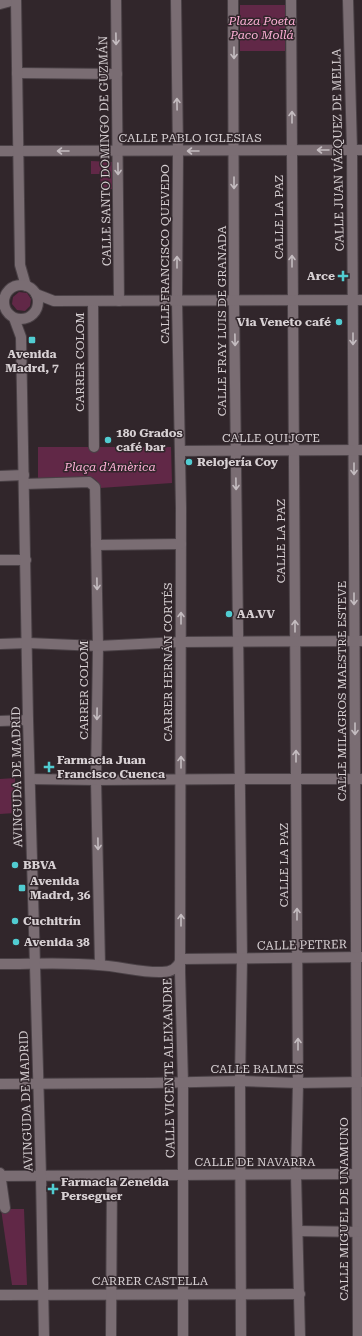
<svg xmlns="http://www.w3.org/2000/svg" width="362" height="1336" viewBox="0 0 362 1336" font-family="'Roboto Serif',serif">
	<style>
		.green { fill: #612847 }
		.lines { fill: none; stroke-linecap: round; stroke-linejoin: round }
		.minor-casing { stroke: #4a4146; stroke-width: 12 }
		.tertiary-casing { stroke: #4a4146; stroke-width: 12 }
		.minor { stroke: #7a6d73; stroke-width: 10 }
		.tertiary { stroke: #7a6d73; stroke-width: 10 }
		.oneway { stroke: #c4bcc0 }
		.poi-dot { fill: #51ccd1; stroke: #31262b; stroke-width: 1.5 }
		.labels { text-anchor: middle; stroke-width: 3; stroke-linejoin: round; paint-order: stroke }
		.park-label { font-size: 12px; font-style: italic; fill: #feb0d6; stroke: #31262b }
		.street-label { font-size: 12px; fill: #d7d0d3; stroke: #31262b }
		.poi-label { font-size: 12px; font-weight: bold; fill: #d7d0d3; stroke: #31262b; text-anchor: start }
	</style>
	<rect width="100%" height="100%" fill="#31262b"/>
	<g class="green">
		<rect x="240" y="5" width="45" height="46"/>
		<path d="M 91,161 L 112,162 L 112,189 L 101,189 L 100,174 L 91,174 Z"/>
		<path d="M 19,292 L 27,293 L 31,299 L 30,306 L 25,311 L 17,310 L 12,304 L 13,297 Z"/>
		<path d="M 38,447 L 171,447 L 172,483 L 100,488 L 97,481 L 92,477 L 38,478 Z"/>
		<path d="M 15,778 L 15,813 L 0,814 L 0,779 Z"/>
		<path d="M 1,1209 L 24,1209 L 27,1285 L 12,1285 Z"/>
	</g>
	<g class="lines">
		<g class="minor-casing">
			<g id="minor">
				<path d="M 116,0 L 119,301"/>
				<path d="M 176,0 L 178,151 L 177,301 L 181,508 L 180,972 L 183,1083 L 183,1336"/>
				<path d="M 233,0 L 234,301 L 242,958 L 240,1081 L 241,1336"/>
				<path d="M 291,0 L 298,1083 L 296,1175 L 300,1336"/>
				<path d="M 348,0 L 352,150 L 358,1336"/>
				<path d="M 0,4 L 15,0"/>
				<path d="M 17,73 L 117,74"/>
				<path d="M 0,151 L 362,150"/>
				<path d="M 93,301 L 94,447"/>
				<path d="M 180,451 L 362,450"/>
				<path d="M 0,476 L 24,475"/>
				<path d="M 24,484 L 89,482 L 95,487 L 98,646 L 96,780 L 100,965"/>
				<path d="M 96,545 L 181,544"/>
				<path d="M 0,560 L 26,560"/>
				<path d="M 0,644 L 28,643 L 98,646 L 181,642 L 362,641"/>
				<path d="M 0,721 L 28,720"/>
				<path d="M 30,779 L 96,780 L 240,779 L 362,779"/>
				<path d="M 0,964 C 33,964 66,962 98,965 C 120,966 141,973 162,972 C 172,972 178,968 181,959 L 362,957"/>
				<path d="M 0,1173 L 5,1208"/>
				<path d="M 0,1176 L 362,1174"/>
				<path d="M 298,1231 L 362,1232"/>
				<path d="M 0,1295 L 300,1294"/>
				<path d="M 111,1336 L 112,1176"/>
			</g>
		</g>
		<g class="tertiary-casing">
			<g id="tertiary">
				<path d="M 16,0 L 20,265 L 26,286"/>
				<circle cx="21" cy="302" r="17"/>
				<path d="M 36,294 L 54,301 L 362,300"/>
				<path d="M 14,318 L 21,337 L 28,720 L 41,1176 L 44,1336"/>
				<path d="M 0,1084 L 151,1083 L 240,1081 L 298,1083 L 362,1082"/>
			</g>
		</g>
		<use href="#minor" class="minor"/>
		<use href="#tertiary" class="tertiary"/>
	</g>
	<defs><path id="oneway-shaft" d="M-6 0H5M1.5-3L5.5 0L1.5 3" fill="none" stroke-width="1.6" stroke-linecap="round" stroke-linejoin="round"/></defs>
	<g class="oneway">
		<use href="#oneway-shaft" transform="translate(116 39) rotate(89)"/>
		<use href="#oneway-shaft" transform="translate(234 53) rotate(90)"/>
		<use href="#oneway-shaft" transform="translate(177 104) rotate(-91)"/>
		<use href="#oneway-shaft" transform="translate(292 117) rotate(-90)"/>
		<use href="#oneway-shaft" transform="translate(323 150) rotate(180)"/>
		<use href="#oneway-shaft" transform="translate(63 151) rotate(180)"/>
		<use href="#oneway-shaft" transform="translate(193 151) rotate(180)"/>
		<use href="#oneway-shaft" transform="translate(118 169) rotate(89)"/>
		<use href="#oneway-shaft" transform="translate(234 183) rotate(90)"/>
		<use href="#oneway-shaft" transform="translate(292 261) rotate(-90)"/>
		<use href="#oneway-shaft" transform="translate(177 262) rotate(-90)"/>
		<use href="#oneway-shaft" transform="translate(353 339) rotate(90)"/>
		<use href="#oneway-shaft" transform="translate(235 340) rotate(89)"/>
		<use href="#oneway-shaft" transform="translate(354 469) rotate(90)"/>
		<use href="#oneway-shaft" transform="translate(236 484) rotate(89)"/>
		<use href="#oneway-shaft" transform="translate(97 584) rotate(89)"/>
		<use href="#oneway-shaft" transform="translate(354 599) rotate(90)"/>
		<use href="#oneway-shaft" transform="translate(181 618) rotate(-90)"/>
		<use href="#oneway-shaft" transform="translate(295 626) rotate(-90)"/>
		<use href="#oneway-shaft" transform="translate(97 714) rotate(91)"/>
		<use href="#oneway-shaft" transform="translate(355 729) rotate(90)"/>
		<use href="#oneway-shaft" transform="translate(296 756) rotate(-90)"/>
		<use href="#oneway-shaft" transform="translate(181 762) rotate(-90)"/>
		<use href="#oneway-shaft" transform="translate(98 844) rotate(89)"/>
		<use href="#oneway-shaft" transform="translate(297 914) rotate(-90)"/>
		<use href="#oneway-shaft" transform="translate(181 920) rotate(-90)"/>
		<use href="#oneway-shaft" transform="translate(298 1044) rotate(-90)"/>
	</g>
	<g class="poi-dot">
		<path d="M341 270h4v4h4v4h-4v4h-4v-4h-4v-4h4z"/>
		<circle cx="339" cy="322" r="4"/>
		<rect x="28" y="336" width="8" height="8" rx="2"/>
		<circle cx="108" cy="440" r="4"/>
		<circle cx="189" cy="462" r="4"/>
		<circle cx="229" cy="614" r="4"/>
		<path d="M47 761h4v4h4v4h-4v4h-4v-4h-4v-4h4z"/>
		<circle cx="15" cy="865" r="4"/>
		<rect x="18" y="884" width="8" height="8" rx="2"/>
		<circle cx="15" cy="921" r="4"/>
		<circle cx="16" cy="942" r="4"/>
		<path d="M51 1183h4v4h4v4h-4v4h-4v-4h-4v-4h4z"/>
	</g>
	<g class="labels">
		<g class="park-label">
			<text x="262" y="25">Plaza Poeta<tspan x="262" dy="14">Paco Mollá</tspan></text>
			<text x="110" y="471">Plaça d'Amèrica</text>
		</g>
		<g class="street-label">
			<text x="190" y="142">CALLE PABLO IGLESIAS</text>
			<text transform="translate(338 150) rotate(-91)" y="4">CALLE JUAN VÁZQUEZ DE MELLA</text>
			<text transform="translate(105 151) rotate(-91)" y="4">CALLE SANTO DOMINGO DE GUZMÁN</text>
			<text transform="translate(279 217) rotate(-90)" y="4">CALLE LA PAZ</text>
			<text transform="translate(165 254) rotate(-90)" y="4">CALLE FRANCISCO QUEVEDO</text>
			<text transform="translate(222 321) rotate(-90)" y="4">CALLE FRAY LUIS DE GRANADA</text>
			<text transform="translate(80 362) rotate(-90)" y="4">CARRER COLOM</text>
			<text x="271" y="442">CALLE QUIJOTE</text>
			<text transform="translate(281 541) rotate(-90)" y="4">CALLE LA PAZ</text>
			<text transform="translate(168 662) rotate(-90)" y="4">CARRER HERNÁN CORTÉS</text>
			<text transform="translate(84 690) rotate(-90)" y="4">CARRER COLOM</text>
			<text transform="translate(342 691) rotate(-90)" y="4">CALLE MILAGROS MAESTRE ESTEVE</text>
			<text transform="translate(17 777) rotate(-91)" y="4">AVINGUDA DE MADRID</text>
			<text transform="translate(284 865) rotate(-90)" y="4">CALLE LA PAZ</text>
			<text transform="translate(302 945) rotate(-1)" y="4">CALLE PETRER</text>
			<text transform="translate(169 1068) rotate(-91)" y="4">CALLE VICENTE ALEIXANDRE</text>
			<text x="257" y="1073">CALLE BALMES</text>
			<text transform="translate(26 1101) rotate(-92)" y="4">AVINGUDA DE MADRID</text>
			<text x="255" y="1166">CALLE DE NAVARRA</text>
			<text transform="translate(344 1209) rotate(-90)" y="4">CALLE MIGUEL DE UNAMUNO</text>
			<text x="150" y="1285">CARRER CASTELLA</text>
		</g>
		<g class="poi-label">
			<text x="335" y="280" text-anchor="end">Arce</text>
			<text x="331" y="326" text-anchor="end">Via Veneto café</text>
			<text x="32" y="358" text-anchor="middle">Avenida<tspan x="32" dy="14">Madrd, 7</tspan></text>
			<text x="116" y="437">180 Grados<tspan x="116" dy="14">café bar</tspan></text>
			<text x="197" y="466">Relojería Coy</text>
			<text x="237" y="618">AA.VV</text>
			<text x="57" y="764">Farmacia Juan<tspan x="57" dy="14">Francisco Cuenca</tspan></text>
			<text x="23" y="869">BBVA</text>
			<text x="30" y="885">Avenida<tspan x="30" dy="14">Madrd, 36</tspan></text>
			<text x="23" y="925">Cuchitrín</text>
			<text x="24" y="946">Avenida 38</text>
			<text x="61" y="1186">Farmacia Zeneida<tspan x="61" dy="14">Perseguer</tspan></text>
		</g>
	</g>
</svg>
